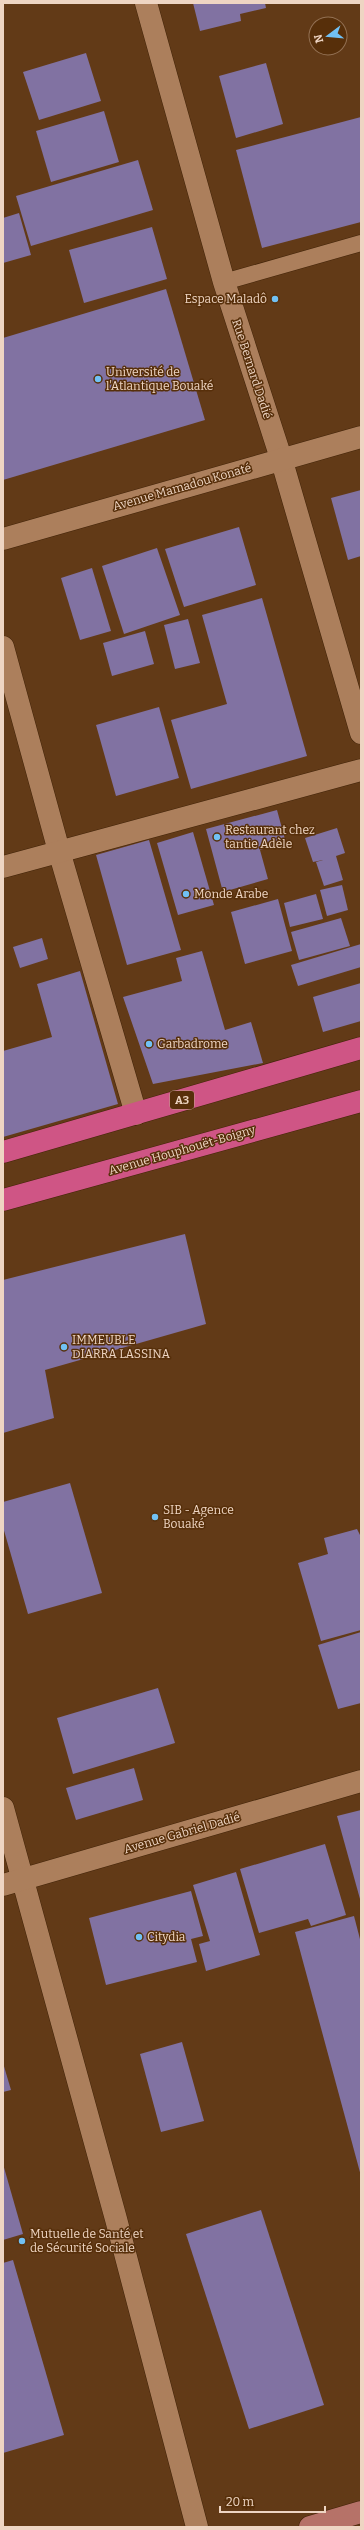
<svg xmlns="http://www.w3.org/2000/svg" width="364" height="2530" viewBox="0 0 364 2530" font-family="Bitter,serif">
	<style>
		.building { fill: #8172a2 }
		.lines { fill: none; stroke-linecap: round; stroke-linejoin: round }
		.lane-casing { stroke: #412308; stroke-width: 17 }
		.street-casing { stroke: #412308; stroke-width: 23 }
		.secondary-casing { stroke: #412308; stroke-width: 23 }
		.highway-casing { stroke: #412308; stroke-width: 23 }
		.lane { stroke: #ac7f5c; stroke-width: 16 }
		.street { stroke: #ac7f5c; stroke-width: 22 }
		.secondary { stroke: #b67268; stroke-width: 22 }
		.highway { stroke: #cf5585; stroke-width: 22 }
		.poi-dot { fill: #71c1f4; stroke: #572f0a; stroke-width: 1.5 }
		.labels { text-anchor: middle; stroke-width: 3; stroke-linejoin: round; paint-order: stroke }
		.shield { fill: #572f0a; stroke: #c1a38c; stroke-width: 1 }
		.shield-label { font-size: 11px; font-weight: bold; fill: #eed5c3 }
		.poi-label { font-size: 12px; fill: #eed5c3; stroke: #572f0a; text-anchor: start }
		.street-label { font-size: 12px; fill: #eed5c3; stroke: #572f0a }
	</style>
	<rect width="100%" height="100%" fill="#623a17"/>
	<g class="building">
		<path d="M 193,3 L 265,3 L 266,8 L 240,14 L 241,21 L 200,31 Z"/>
		<path d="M 86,53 L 101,101 L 39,120 L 23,72 Z"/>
		<path d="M 266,63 L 283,124 L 236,138 L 219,76 Z"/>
		<path d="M 104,111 L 119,162 L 51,182 L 36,131 Z"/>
		<path d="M 361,117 L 361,222 L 262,248 L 236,150 Z"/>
		<path d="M 138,160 L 153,210 L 31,246 L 16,196 Z"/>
		<path d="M 19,213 L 31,255 L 3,263 L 3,218 Z"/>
		<path d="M 152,227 L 167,279 L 84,303 L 69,250 Z"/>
		<path d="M 166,289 L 205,420 L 3,480 L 3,338 Z"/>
		<path d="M 361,490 L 361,556 L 348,560 L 331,498 Z"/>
		<path d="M 239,527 L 256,585 L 184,607 L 165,549 Z"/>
		<path d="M 157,548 L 180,615 L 124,634 L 102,566 Z"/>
		<path d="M 92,568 L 111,631 L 80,640 L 61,578 Z"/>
		<path d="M 262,598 L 307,756 L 191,789 L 171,720 L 227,704 L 202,615 Z"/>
		<path d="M 188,619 L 200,663 L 175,669 L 164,625 Z"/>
		<path d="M 145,631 L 154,664 L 112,676 L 103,643 Z"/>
		<path d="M 159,707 L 179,778 L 116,796 L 96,725 Z"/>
		<path d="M 277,810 L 286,843 L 260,850 L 268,879 L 223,892 L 206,829 Z"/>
		<path d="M 337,828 L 345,853 L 336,856 L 343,880 L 324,886 L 316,862 L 323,860 L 313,862 L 305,838 Z"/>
		<path d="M 193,832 L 214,905 L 178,915 L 157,843 Z"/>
		<path d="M 149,840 L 181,950 L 127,965 L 96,855 Z"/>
		<path d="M 342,885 L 348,910 L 327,916 L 320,890 Z"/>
		<path d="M 316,894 L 323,919 L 290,927 L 284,903 Z"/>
		<path d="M 278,899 L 292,951 L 245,964 L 231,912 Z"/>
		<path d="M 341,918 L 350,946 L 299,960 L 291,932 Z"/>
		<path d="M 42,938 L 48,959 L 20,968 L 13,947 Z"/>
		<path d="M 361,944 L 361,967 L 298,986 L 291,965 Z"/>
		<path d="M 202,951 L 225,1030 L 251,1022 L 263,1063 L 153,1084 L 123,997 L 182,981 L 176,958 Z"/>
		<path d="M 80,971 L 118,1104 L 3,1137 L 3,1051 L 52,1037 L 37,984 Z"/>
		<path d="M 361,983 L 361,1021 L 323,1032 L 313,997 Z"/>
		<path d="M 185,1234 L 206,1324 L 45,1370 L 54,1418 L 3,1433 L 3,1280 Z"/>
		<path d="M 70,1483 L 102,1593 L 28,1614 L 3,1527 L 3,1502 Z"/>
		<path d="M 357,1529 L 361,1537 L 361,1630 L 321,1641 L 298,1563 L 328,1554 L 324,1538 Z"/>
		<path d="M 361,1632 L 361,1703 L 338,1709 L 318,1645 Z"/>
		<path d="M 158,1688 L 175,1743 L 73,1774 L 57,1718 Z"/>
		<path d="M 134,1768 L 143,1800 L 76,1820 L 66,1788 Z"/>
		<path d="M 361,1810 L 361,1899 L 360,1899 L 337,1816 Z"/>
		<path d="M 325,1844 L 346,1915 L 311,1926 L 308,1919 L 259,1933 L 240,1869 Z"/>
		<path d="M 236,1872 L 260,1955 L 206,1971 L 199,1944 L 210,1941 L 193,1885 Z"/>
		<path d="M 191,1891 L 203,1936 L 191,1939 L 197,1962 L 106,1985 L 89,1918 Z"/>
		<path d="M 354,1916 L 361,1943 L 361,2176 L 295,1932 Z"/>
		<path d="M 182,2042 L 204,2121 L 161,2132 L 140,2054 Z"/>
		<path d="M 3,2063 L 11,2090 L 3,2092 Z"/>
		<path d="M 3,2164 L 23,2234 L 3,2240 Z"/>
		<path d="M 261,2210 L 324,2405 L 249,2429 L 186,2234 Z"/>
		<path d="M 13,2260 L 64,2435 L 3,2453 L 3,2263 Z"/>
	</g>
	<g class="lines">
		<g class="lane-casing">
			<path id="lane" d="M 224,282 L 361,243"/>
		</g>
		<g class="street-casing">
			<g id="street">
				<path d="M 146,3 L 224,282 L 281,458 L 361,733"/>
				<path d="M 3,539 L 361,437"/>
				<path d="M 3,647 L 59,851 L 136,1114"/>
				<path d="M 3,867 L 361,770"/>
				<path d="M 3,1808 L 116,2219 L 197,2527"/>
				<path d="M 3,1885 L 361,1781"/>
			</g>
		</g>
		<g class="secondary-casing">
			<path id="secondary" d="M 310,2527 L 361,2512"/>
		</g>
		<g class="highway-casing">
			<g id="highway">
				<path d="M 3,1152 L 361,1048"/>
				<path d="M 3,1200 L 361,1101"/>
			</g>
		</g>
		<use href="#lane" class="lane"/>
		<use href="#street" class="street"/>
		<use href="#secondary" class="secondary"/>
		<use href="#highway" class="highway"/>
	</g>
	<g class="poi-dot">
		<circle cx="275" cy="299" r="4"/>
		<circle cx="98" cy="379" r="4"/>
		<circle cx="217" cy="837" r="4"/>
		<circle cx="186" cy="894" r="4"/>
		<circle cx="149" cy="1044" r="4"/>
		<circle cx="64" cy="1347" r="4"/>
		<circle cx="155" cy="1517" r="4"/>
		<circle cx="139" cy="1937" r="4"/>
		<circle cx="22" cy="2241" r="4"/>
	</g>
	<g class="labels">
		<rect class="shield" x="170" y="1091" width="24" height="18" rx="3"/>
		<g class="shield-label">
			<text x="182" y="1104">A3</text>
		</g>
		<g class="poi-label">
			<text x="267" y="303" text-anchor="end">Espace Maladô</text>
			<text x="106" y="376">Université de<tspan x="106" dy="14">l'Atlantique Bouaké</tspan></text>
			<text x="225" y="834">Restaurant chez<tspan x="225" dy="14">tantie Adèle</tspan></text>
			<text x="194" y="898">Monde Arabe</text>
			<text x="157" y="1048">Garbadrome</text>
			<text x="72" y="1344">IMMEUBLE<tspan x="72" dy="14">DIARRA LASSINA</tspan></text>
			<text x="163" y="1514">SIB - Agence<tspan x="163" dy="14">Bouaké</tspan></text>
			<text x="147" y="1941">Citydia</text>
			<text x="30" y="2238">Mutuelle de Santé et<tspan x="30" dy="14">de Sécurité Sociale</tspan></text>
		</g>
		<g class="street-label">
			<text transform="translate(252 369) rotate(72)" y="4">Rue Bernard Dadié</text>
			<text transform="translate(182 487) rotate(-16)" y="4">Avenue Mamadou Konaté</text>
			<text transform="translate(182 1150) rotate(-16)" y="4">Avenue Houphouët-Boigny</text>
			<text transform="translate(182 1833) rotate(-16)" y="4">Avenue Gabriel Dadié</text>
		</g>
	</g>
	<rect width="364" height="2530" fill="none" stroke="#eed5c3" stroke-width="8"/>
	<g transform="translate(328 36) rotate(254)"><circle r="19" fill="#572f0a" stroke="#937154"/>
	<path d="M0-3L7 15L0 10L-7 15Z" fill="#71c1f4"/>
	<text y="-6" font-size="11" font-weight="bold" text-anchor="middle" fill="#eed5c3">N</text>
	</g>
	<path d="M220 2506v6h105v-6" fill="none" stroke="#eed5c3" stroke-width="2"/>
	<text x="226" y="2506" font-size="12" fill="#eed5c3" stroke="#572f0a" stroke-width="3" paint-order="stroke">20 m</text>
</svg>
